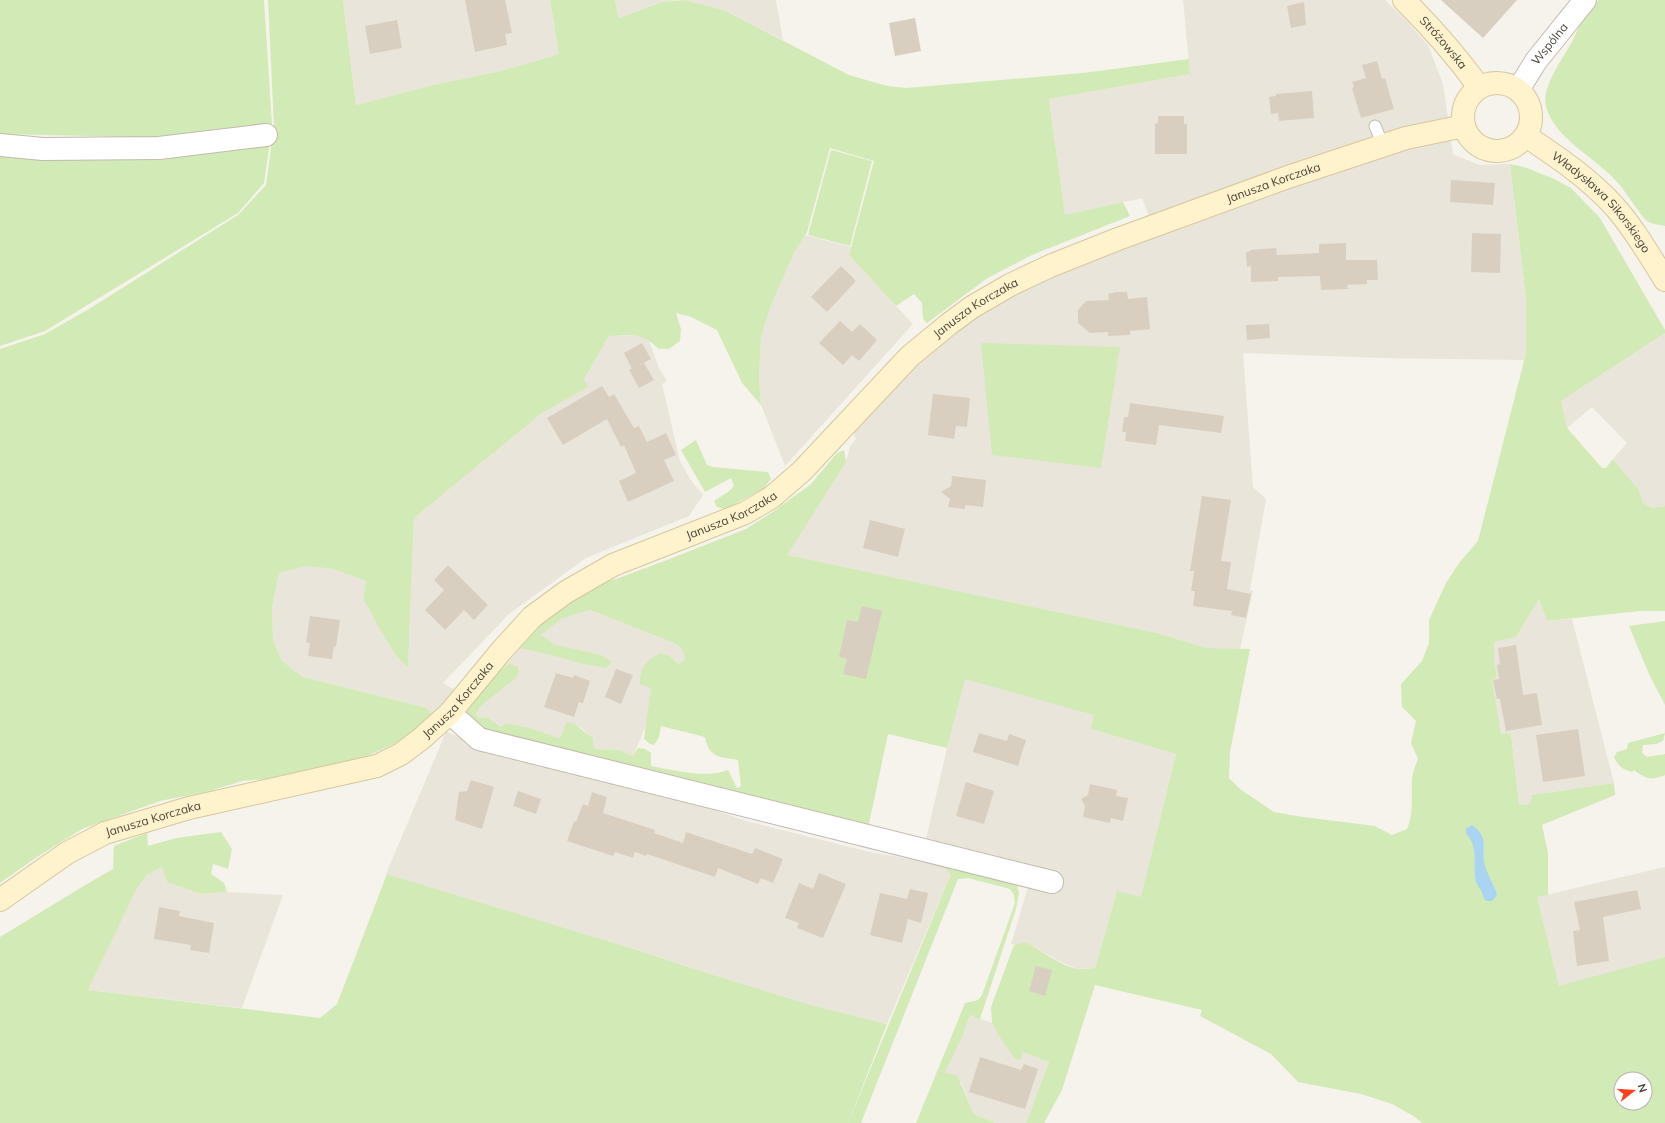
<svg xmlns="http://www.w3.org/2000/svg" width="1665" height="1123" viewBox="0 0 1665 1123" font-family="Mulish,sans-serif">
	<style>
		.residential { fill: #eae5da }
		.green { fill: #d2eab5; fill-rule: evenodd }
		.water { fill: #a9d4f2 }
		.building { fill: #d8cfc1 }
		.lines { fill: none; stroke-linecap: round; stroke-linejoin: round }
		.lane-casing { stroke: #c2bbae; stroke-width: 13 }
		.street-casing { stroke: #c2bbae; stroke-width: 24 }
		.secondary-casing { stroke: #d6c79b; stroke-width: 24 }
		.lane { stroke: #fff; stroke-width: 11 }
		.street { stroke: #fff; stroke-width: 22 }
		.secondary { stroke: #fff3cd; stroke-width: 22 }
		.labels { text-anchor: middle; stroke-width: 3; stroke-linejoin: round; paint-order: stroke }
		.street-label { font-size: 12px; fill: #4b4439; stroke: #fff }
	</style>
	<rect width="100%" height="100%" fill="#f6f3ec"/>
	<g class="residential">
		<path d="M 343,0 L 550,0 L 559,54 L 501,71 L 433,85 L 356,105 Z"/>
		<path d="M 615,0 L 676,0 L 662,2 L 619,18 Z"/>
		<path d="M 684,0 L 776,0 L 783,40 L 724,10 Z"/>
		<path d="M 1183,0 L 1385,0 L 1407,21 L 1428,45 L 1443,84 L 1453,154 L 1479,165 L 1510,164 L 1526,298 L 1526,353 L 1524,360 L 1381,358 L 1243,353 L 1253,487 L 1266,499 L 1250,590 L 1253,591 L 1240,649 L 1207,648 L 1157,633 L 786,555 L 846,462 L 850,446 L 857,438 L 854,437 L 855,423 L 950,329 L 1003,300 L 1062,271 L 1155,232 L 1142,198 L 1065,215 L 1049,99 L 1190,74 Z"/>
		<path d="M 805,235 L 851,247 L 849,255 L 913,324 L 785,466 L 761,405 L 759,380 L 761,337 L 770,308 L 794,253 Z"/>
		<path d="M 1665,333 L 1665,506 L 1652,508 L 1643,503 L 1638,489 L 1613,459 L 1627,443 L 1592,407 L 1567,428 L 1561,401 Z"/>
		<path d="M 639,335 L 648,338 L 659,368 L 667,381 L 662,384 L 680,461 L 690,479 L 703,495 L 689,516 L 586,558 L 509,614 L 443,683 L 457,691 L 433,717 L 427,708 L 303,677 L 282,661 L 273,640 L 272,607 L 279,573 L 307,566 L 333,569 L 366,581 L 363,598 L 376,623 L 395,654 L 408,668 L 414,518 L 542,413 L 587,387 L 584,379 L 609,336 Z"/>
		<path d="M 1539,599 L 1547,621 L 1572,619 L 1614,783 L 1532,795 L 1530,804 L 1519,805 L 1511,733 L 1501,734 L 1497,713 L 1492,680 L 1497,677 L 1494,662 L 1494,642 L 1516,637 Z"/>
		<path d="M 590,610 L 674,643 L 680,647 L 685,655 L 685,660 L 678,664 L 670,656 L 651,688 L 648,721 L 633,756 L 620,750 L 595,749 L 593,743 L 593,738 L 580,727 L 560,738 L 552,738 L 546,733 L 515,725 L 506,723 L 501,727 L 487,717 L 478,718 L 476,714 L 480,707 L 516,678 L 517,666 L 508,663 L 519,648 L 563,618 Z"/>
		<path d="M 965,678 L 1095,715 L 1091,729 L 1176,754 L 1141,898 L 1117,891 L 1095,968 L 1077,969 L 1057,960 L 1035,947 L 1011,944 L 1027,890 L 1030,884 L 951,874 L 887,1024 L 811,1005 L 694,969 L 637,950 L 386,874 L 446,732 L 494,748 L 675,797 L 750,822 L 870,852 L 921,861 L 947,748 Z"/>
		<path d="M 162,867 L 167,882 L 198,894 L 227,892 L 283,895 L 242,1008 L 88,990 L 137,887 L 147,875 Z"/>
		<path d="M 1665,867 L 1665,957 L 1559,987 L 1537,897 Z"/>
		<path d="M 970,1015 L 992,1023 L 1012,1055 L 1023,1052 L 1049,1062 L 1026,1123 L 996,1123 L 974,1114 L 961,1082 L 945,1073 L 962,1037 Z"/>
	</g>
	<g class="green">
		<path d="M 0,0 L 264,0 L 272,125 L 180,138 L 0,134 Z"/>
		<path d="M 268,0 L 343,0 L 356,105 L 433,85 L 501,71 L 559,54 L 550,0 L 615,0 L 619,18 L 662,2 L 684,0 L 724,10 L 849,75 L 887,86 L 906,88 L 1083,73 L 1189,59 L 1190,74 L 1049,99 L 1065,215 L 1123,202 L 1130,216 L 1032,255 L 986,279 L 927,323 L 923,319 L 922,303 L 914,294 L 896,306 L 849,255 L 874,161 L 830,148 L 807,232 L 794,253 L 770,308 L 761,337 L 759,380 L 761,405 L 742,383 L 717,330 L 691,317 L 676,313 L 681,329 L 680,341 L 669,349 L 659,349 C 640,331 633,335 609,336 L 584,379 L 588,387 L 542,413 L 414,518 L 408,668 L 395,654 L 376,623 L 363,598 L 366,581 L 333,569 L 307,566 L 279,573 L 272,607 L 273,640 L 282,661 L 303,677 L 427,708 L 433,717 L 400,741 L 365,757 L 309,775 L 242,781 L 206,792 L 160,801 L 82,829 L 37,857 L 0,883 L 0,349 L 45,334 L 89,309 L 238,215 L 266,185 L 274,126 Z"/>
		<path d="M 1599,0 L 1665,0 L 1665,226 C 1660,225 1652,224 1647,221 C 1643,219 1624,189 1618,183 C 1597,158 1554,139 1546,106 C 1541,87 1564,57 1573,40 C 1580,26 1584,7 1599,0 Z"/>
		<path d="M 270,141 L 264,183 L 238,213 L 45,331 L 0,346 L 0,157 L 205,154 Z"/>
		<path d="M 831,150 L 872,161 L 850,246 L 808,235 Z"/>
		<path d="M 1510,164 L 1524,167 L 1552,178 L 1571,188 L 1600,218 L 1665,330 L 1665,333 L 1561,401 L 1567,428 L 1602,468 L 1606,468 L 1613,459 L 1638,489 L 1643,503 L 1652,508 L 1665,506 L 1665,611 L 1640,611 L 1547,621 L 1539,599 L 1516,637 L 1494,642 L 1494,662 L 1497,677 L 1492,680 L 1501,734 L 1511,733 L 1519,805 L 1530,804 L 1532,795 L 1614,783 L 1615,795 L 1542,825 L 1548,853 L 1548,895 L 1537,897 L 1559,986 L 1665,957 L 1665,1123 L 1422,1123 L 1415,1117 L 1392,1104 L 1361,1094 L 1298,1082 L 1271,1054 L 1200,1016 L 1202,1010 L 1095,985 L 1062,1090 L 1044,1123 L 1026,1123 L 1049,1062 L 1023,1052 L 1020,1060 L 1015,1059 L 999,1036 L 992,1023 L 991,1007 L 1014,945 L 1024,942 C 1041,949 1058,965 1077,969 C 1082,970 1090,968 1095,968 L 1117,891 L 1141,897 L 1176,754 L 1091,729 L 1094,715 L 965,679 L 947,748 L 888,734 L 867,833 L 498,739 L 464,716 L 465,708 L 508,663 L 517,666 L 519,671 L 516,678 L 480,707 L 476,714 L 478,718 L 487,717 L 501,727 L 506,723 C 519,726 533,728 545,733 C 551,735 553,738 560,738 L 567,722 L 573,723 L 593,738 L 593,743 L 595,749 L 620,750 L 633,756 L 638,748 L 645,749 L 651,753 L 651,766 C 674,770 706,779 728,770 L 737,788 L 741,786 L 738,760 C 720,757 709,758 705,737 L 661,726 L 659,737 L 654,745 L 650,744 L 644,739 L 651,688 L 640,684 C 640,668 646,660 661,653 L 670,656 L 678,664 L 685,660 C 685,652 681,647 674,643 L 590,610 L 563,618 L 540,635 L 556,645 L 601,655 L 612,662 L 606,668 L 579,663 L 552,655 L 519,648 L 519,646 L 554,612 L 566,604 L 607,581 L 616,579 L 667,560 L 746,529 L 774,511 L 811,484 L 837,453 L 844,450 L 846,462 L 787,555 L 1157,633 L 1207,648 L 1250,649 L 1230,752 L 1229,778 L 1240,789 L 1274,812 L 1303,817 L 1375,826 L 1392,835 L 1407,829 C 1414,813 1411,797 1412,780 C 1412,773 1416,765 1418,759 L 1411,743 L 1416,721 L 1402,707 L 1401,684 L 1422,661 L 1429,643 L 1429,620 L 1446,583 L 1459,563 L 1478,541 L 1526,353 L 1526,298 ZM 1621,1079 L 1645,1079 L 1645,1103 L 1621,1103 Z"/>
		<path d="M 981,343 L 1120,347 L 1101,468 L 992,455 Z"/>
		<path d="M 696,440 L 707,465 L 713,467 L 768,472 L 771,479 L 764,488 L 725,509 L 717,507 L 714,501 L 728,492 L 734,486 L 731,478 L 705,492 L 681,450 Z"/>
		<path d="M 1665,621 L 1665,705 L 1649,674 L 1629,626 Z"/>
		<path d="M 1665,733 L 1663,741 L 1656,744 L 1643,745 L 1642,753 L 1647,757 L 1665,754 L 1665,775 C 1651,781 1646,779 1634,770 L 1632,772 C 1623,770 1618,766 1614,757 L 1617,752 L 1627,749 L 1628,743 Z"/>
		<path d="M 221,832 L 232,849 L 228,869 L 213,864 L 211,874 L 224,883 L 227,892 L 199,894 L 167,882 L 162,867 L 147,875 L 137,888 L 88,990 L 320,1018 L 337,1004 L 387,874 L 637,950 L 694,969 L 811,1005 L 887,1024 L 848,1123 L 0,1123 L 0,937 L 87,884 L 113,869 L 114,846 L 147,833 L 148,846 L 176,838 Z"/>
		<path d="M 942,865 L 1017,885 L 1019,893 L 1016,909 L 980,1019 L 970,1015 L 962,1037 L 945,1073 L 957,1075 L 974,1114 L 996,1123 L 916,1123 L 965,1003 L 978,1000 L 982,995 L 1015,903 L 1014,895 L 1010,889 L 968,878 L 958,879 L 861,1123 L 848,1123 L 951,874 Z"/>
	</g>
	<path class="water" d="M 1472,825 C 1491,839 1480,849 1485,866 C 1488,876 1494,884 1497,895 L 1492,901 L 1486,901 C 1483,898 1483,894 1481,890 C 1479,887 1477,885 1476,882 C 1472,864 1480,849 1466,833 L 1466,829 Z"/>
	<g class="building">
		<path d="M 465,0 L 505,0 L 512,33 L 505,34 L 507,45 L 475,52 Z"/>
		<path d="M 1441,0 L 1517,0 L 1483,38 Z"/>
		<path d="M 1304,2 L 1306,25 L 1291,28 L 1287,6 Z"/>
		<path d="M 915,18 L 921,51 L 895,56 L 889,23 Z"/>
		<path d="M 397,20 L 402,48 L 370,54 L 365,26 Z"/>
		<path d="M 1377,61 L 1382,79 L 1385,78 L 1394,109 L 1361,118 L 1352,88 L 1354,87 L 1352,82 L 1366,78 L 1362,65 Z"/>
		<path d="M 1312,91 L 1314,118 L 1279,121 L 1278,113 L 1271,114 L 1269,97 L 1276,96 L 1276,94 Z"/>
		<path d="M 1158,116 L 1184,116 L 1184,124 L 1187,124 L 1187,154 L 1155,154 L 1155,124 L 1158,123 Z"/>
		<path d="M 1451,180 L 1495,183 L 1493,205 L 1450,202 Z"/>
		<path d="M 1472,233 L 1501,234 L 1500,273 L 1471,272 Z"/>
		<path d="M 1346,243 L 1346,260 L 1377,260 L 1378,280 L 1367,280 L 1367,284 L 1347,285 L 1348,289 L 1321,290 L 1320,276 L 1278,277 L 1278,281 L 1251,282 L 1251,266 L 1247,267 L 1246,252 L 1250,251 L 1250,250 L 1276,248 L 1277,255 L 1319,253 L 1319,244 Z"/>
		<path d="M 841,266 L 856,281 L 827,312 L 811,297 Z"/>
		<path d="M 1116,292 L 1127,292 L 1128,299 L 1147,297 L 1150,329 L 1130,331 L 1130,335 L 1108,336 L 1108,332 L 1090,333 L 1078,323 L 1078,310 L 1086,301 L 1109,300 L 1108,294 Z"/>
		<path d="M 840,321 L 852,332 L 860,324 L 877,340 L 859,361 L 852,355 L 843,365 L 819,343 Z"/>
		<path d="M 1269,324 L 1270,338 L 1247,340 L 1246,325 Z"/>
		<path d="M 642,343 L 651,359 L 632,369 L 624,353 Z"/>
		<path d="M 644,363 L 654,380 L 639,388 L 629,370 Z"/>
		<path d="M 602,386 L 609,397 L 614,394 L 634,428 L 639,426 L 647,442 L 666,433 L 676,455 L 664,460 L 674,481 L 628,502 L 619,481 L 636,473 L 624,445 L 621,447 L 607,419 L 563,445 L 547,418 Z"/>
		<path d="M 933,394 L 970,398 L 967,427 L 956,426 L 954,439 L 928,435 Z"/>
		<path d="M 1130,403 L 1224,416 L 1221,433 L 1159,425 L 1156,445 L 1125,441 L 1126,432 L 1122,432 L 1124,417 L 1128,417 Z"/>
		<path d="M 952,476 L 986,480 L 983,507 L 965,505 L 965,509 L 948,507 L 950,499 L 941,492 L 951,486 Z"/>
		<path d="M 1202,496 L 1231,500 L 1221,561 L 1231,562 L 1227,589 L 1251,594 L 1246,618 L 1231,615 L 1232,611 L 1193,606 L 1195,591 L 1191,591 L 1194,571 L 1190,571 Z"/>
		<path d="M 870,520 L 905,529 L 898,557 L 863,548 Z"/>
		<path d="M 448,565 L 488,605 L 474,620 L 464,610 L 445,630 L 425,610 L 444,590 L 434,580 Z"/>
		<path d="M 862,606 L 882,611 L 866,679 L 843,674 L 847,659 L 839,657 L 847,620 L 858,622 Z"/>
		<path d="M 310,616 L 340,620 L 336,647 L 334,646 L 332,659 L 308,656 L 310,643 L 306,642 Z"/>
		<path d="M 1516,645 L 1523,695 L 1537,693 L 1542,725 L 1506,731 L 1500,699 L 1497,699 L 1493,680 L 1499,679 L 1497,665 L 1500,664 L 1498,648 Z"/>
		<path d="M 616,669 L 633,675 L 621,704 L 605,697 Z"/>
		<path d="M 556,673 L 573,678 L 574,675 L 590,681 L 583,703 L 579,702 L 574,717 L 544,707 Z"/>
		<path d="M 1578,729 L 1585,776 L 1543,782 L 1536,735 Z"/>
		<path d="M 979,733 L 1007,741 L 1009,734 L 1026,740 L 1018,766 L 973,752 Z"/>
		<path d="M 471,780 L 494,787 L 482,829 L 455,820 L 459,792 L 467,791 Z"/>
		<path d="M 966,782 L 994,791 L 984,824 L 956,816 Z"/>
		<path d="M 1090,784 L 1117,790 L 1116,796 L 1128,798 L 1123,821 L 1111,818 L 1110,823 L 1083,817 L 1085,806 L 1081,799 L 1088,795 Z"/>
		<path d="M 518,791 L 541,799 L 536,814 L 513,806 Z"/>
		<path d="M 592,792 L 607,797 L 603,813 L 655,830 L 654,833 L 683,843 L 686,832 L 752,854 L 755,848 L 783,859 L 773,883 L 761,878 L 758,884 L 718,868 L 715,877 L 647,854 L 646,856 L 635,852 L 633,858 L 615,852 L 613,856 L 567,841 L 574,821 L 576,822 L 583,804 L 588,806 Z"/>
		<path d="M 819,873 L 846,884 L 823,938 L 797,928 L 799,923 L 785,918 L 799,883 L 813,889 Z"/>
		<path d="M 910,889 L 928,893 L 921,923 L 908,919 L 902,943 L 870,935 L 880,893 L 907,899 Z"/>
		<path d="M 1637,890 L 1641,909 L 1603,917 L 1609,961 L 1577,966 L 1573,931 L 1580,930 L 1574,902 Z"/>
		<path d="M 159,907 L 180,911 L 179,916 L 214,923 L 209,953 L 190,950 L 191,945 L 154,939 Z"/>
		<path d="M 1036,966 L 1052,970 L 1045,996 L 1029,991 Z"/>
		<path d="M 980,1057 L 1021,1070 L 1024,1064 L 1038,1069 L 1025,1109 L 969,1092 Z"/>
	</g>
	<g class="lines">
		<g class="lane-casing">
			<path id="lane" d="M 1375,126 L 1383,145"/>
		</g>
		<g class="street-casing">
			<g id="street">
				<path id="s1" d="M 1518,90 L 1536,61 L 1585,0"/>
				<path d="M 0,145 L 43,149 L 159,148 L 266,135"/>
				<path d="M 450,713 L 479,739 L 1052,882"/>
			</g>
		</g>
		<g class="secondary-casing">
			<g id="secondary">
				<path id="s2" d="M 1404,0 C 1432,28 1456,55 1479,87"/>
				<circle cx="1497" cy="117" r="34"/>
				<path id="s3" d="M 1526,136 C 1557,157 1589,178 1614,206 C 1634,228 1649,255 1665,280"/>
				<path id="s4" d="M 0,900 L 67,853 L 105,833 L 189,808 L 377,766 L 401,754 L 421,739 L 450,713 L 502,650 L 532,617 L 566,592 L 613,565 L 745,513 L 772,497 L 802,471 L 910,356 L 949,324 L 972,307 L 1010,285 L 1050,266 L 1118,239 L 1288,177 L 1406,138 L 1464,126"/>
			</g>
		</g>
		<use href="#lane" class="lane"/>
		<use href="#street" class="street"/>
		<use href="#secondary" class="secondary"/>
	</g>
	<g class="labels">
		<g class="street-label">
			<text dy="4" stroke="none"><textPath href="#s2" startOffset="58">Stróżowska</textPath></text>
			<text dy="4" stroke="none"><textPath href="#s1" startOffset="56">Wspólna</textPath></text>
			<text dy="4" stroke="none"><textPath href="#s4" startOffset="1495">Janusza Korczaka</textPath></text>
			<text dy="4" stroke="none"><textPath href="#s3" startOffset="101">Władysława Sikorskiego</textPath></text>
			<text dy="4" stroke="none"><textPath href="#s4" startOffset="1171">Janusza Korczaka</textPath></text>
			<text dy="4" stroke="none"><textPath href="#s4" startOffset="847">Janusza Korczaka</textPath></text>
			<text dy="4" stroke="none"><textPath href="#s4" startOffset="511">Janusza Korczaka</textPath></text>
			<text dy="4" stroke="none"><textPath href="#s4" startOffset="175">Janusza Korczaka</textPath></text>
		</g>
	</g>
	<g transform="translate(1633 1091) rotate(73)"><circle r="19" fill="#ffffff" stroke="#b7b4b0"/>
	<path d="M0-3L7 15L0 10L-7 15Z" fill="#fc3f1d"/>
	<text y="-6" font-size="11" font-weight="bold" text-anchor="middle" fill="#4b4439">N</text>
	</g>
</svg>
